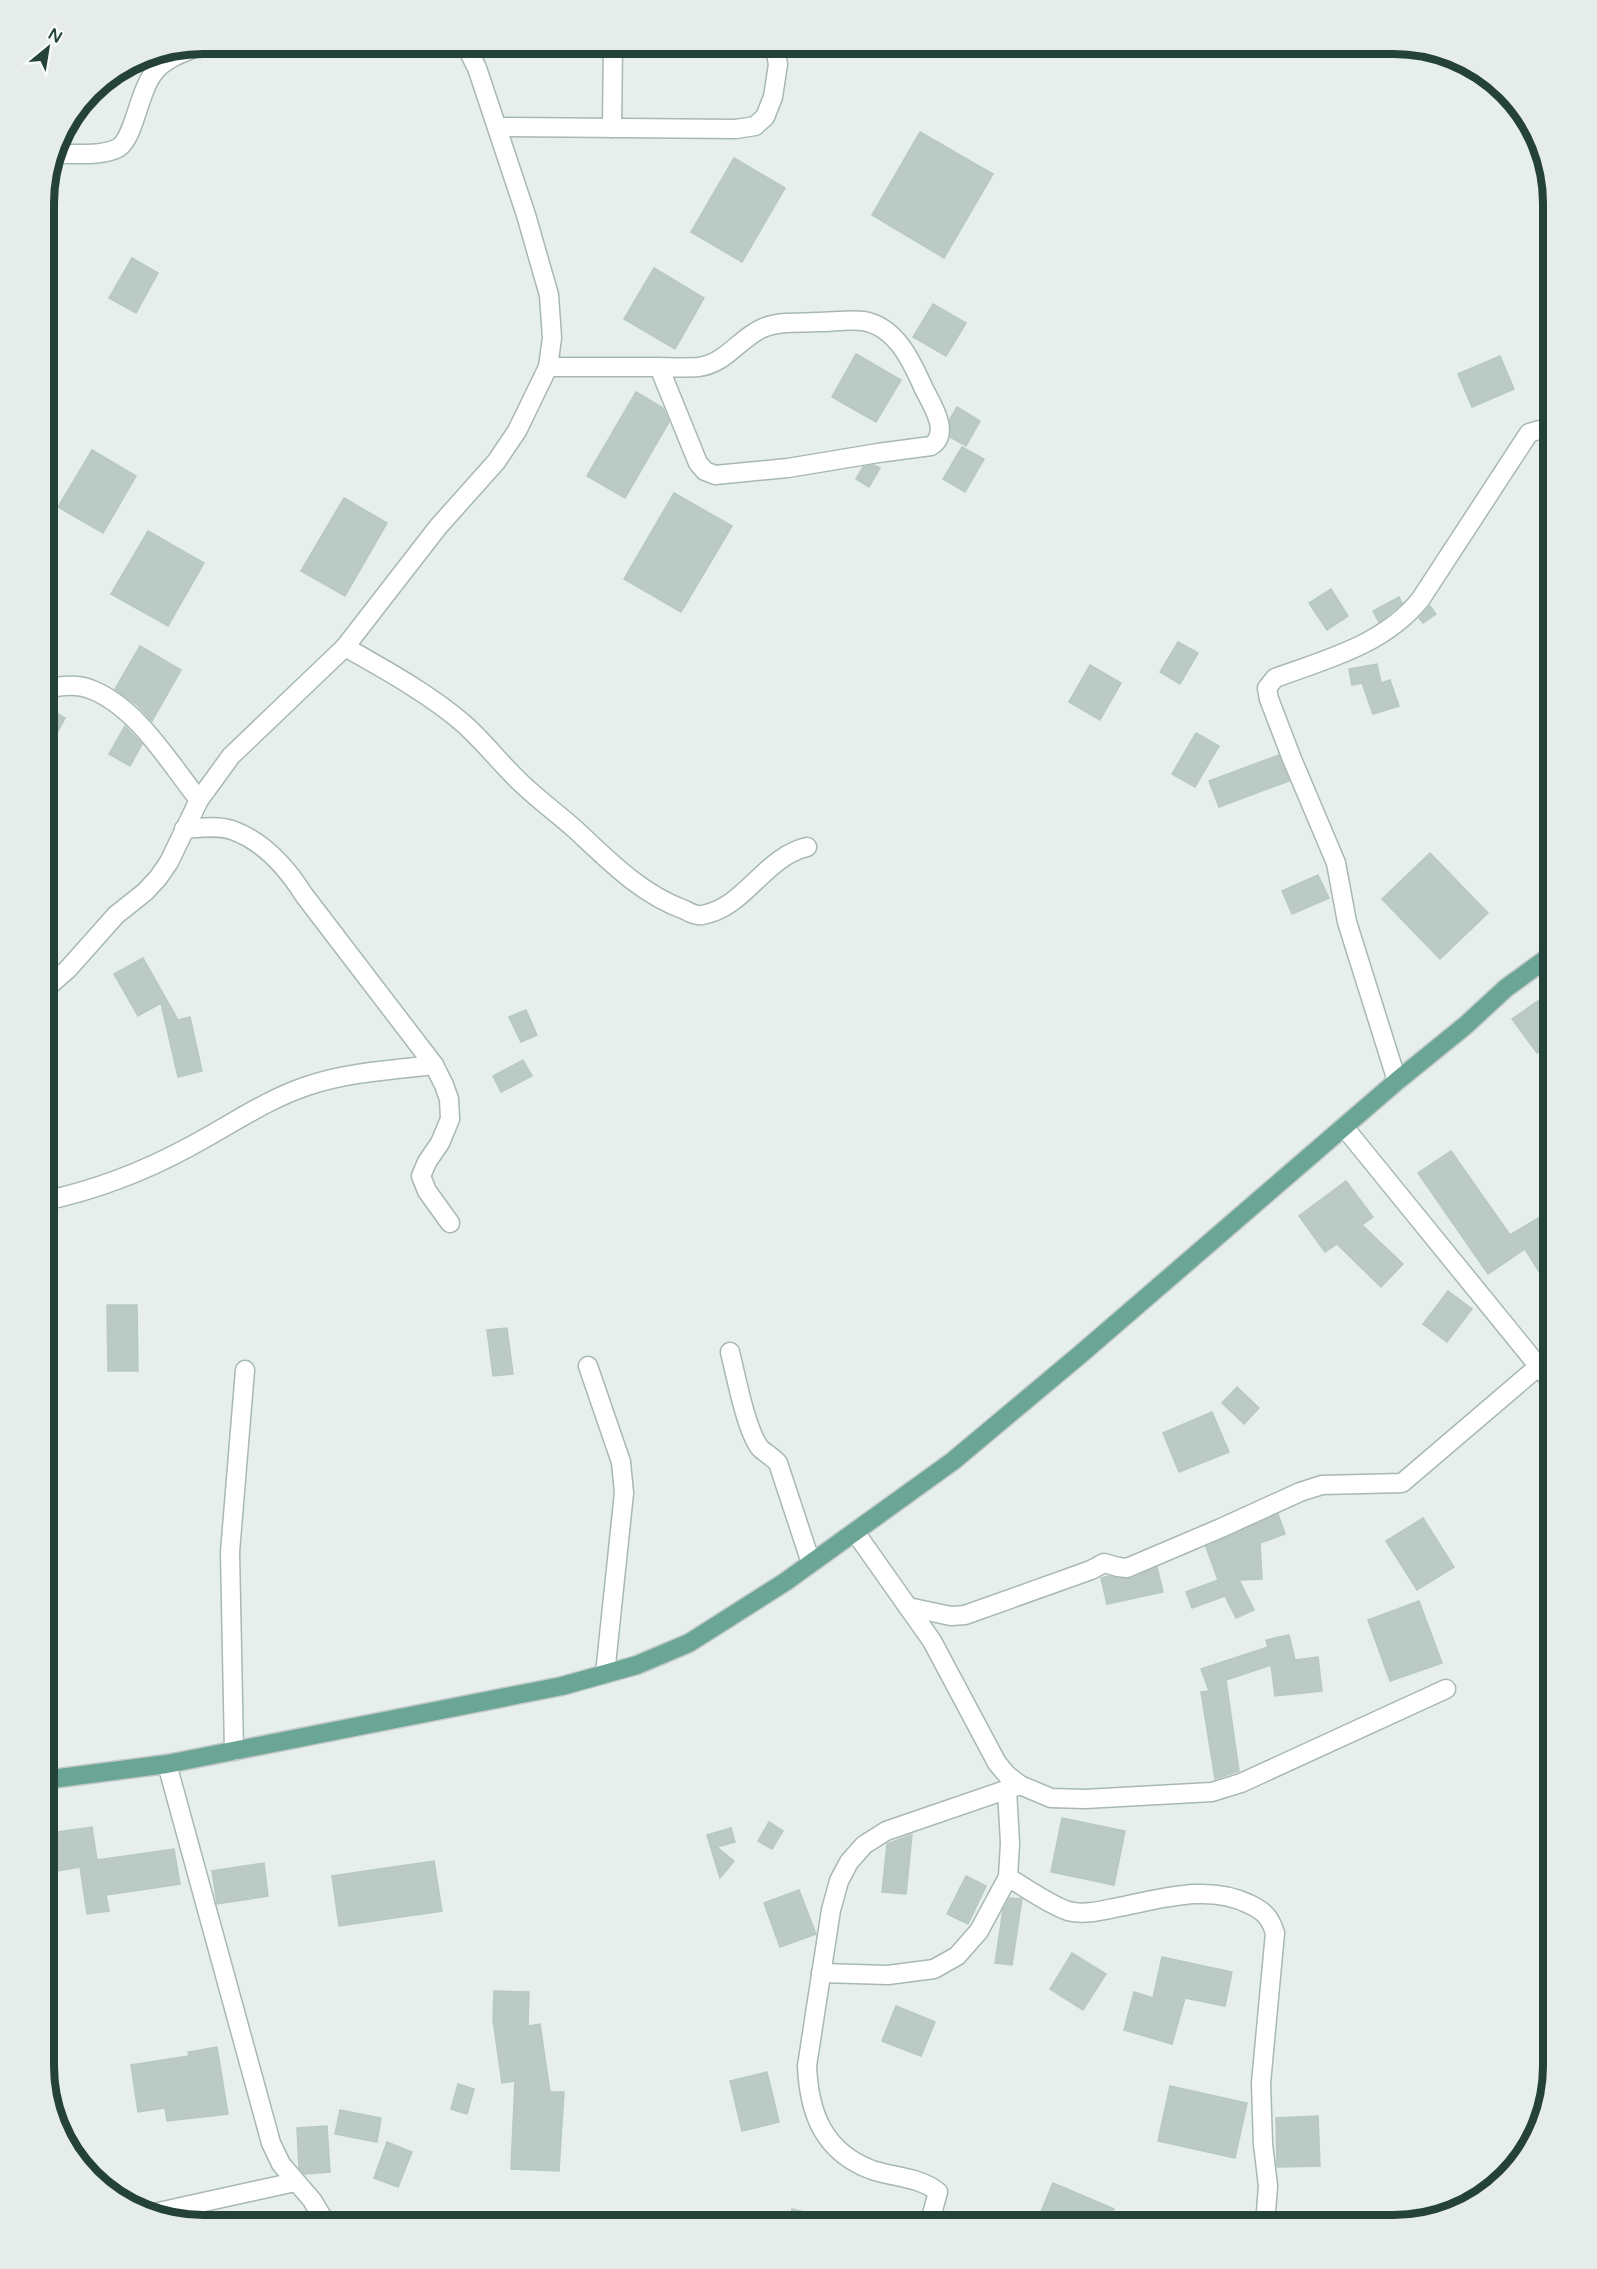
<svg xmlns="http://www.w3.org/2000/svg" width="1597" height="2269" viewBox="0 0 1597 2269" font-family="'Varela Round',sans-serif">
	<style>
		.building { fill: #bbcac4; stroke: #b8c9c2; stroke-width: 1.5 }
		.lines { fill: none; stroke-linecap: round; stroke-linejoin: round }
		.minor-casing { stroke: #a8b8b2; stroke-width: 21 }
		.major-casing { stroke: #c2cac8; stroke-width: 21 }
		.minor { stroke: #fff; stroke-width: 18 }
		.major { stroke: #6aa596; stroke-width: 18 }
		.rim { fill: none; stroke: #24423a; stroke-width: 8 }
	</style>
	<rect width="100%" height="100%" fill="#e6efeb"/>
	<g class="building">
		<path d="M 920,132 L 993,174 L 944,258 L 872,215 Z"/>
		<path d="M 734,158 L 785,188 L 742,262 L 691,232 Z"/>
		<path d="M 132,258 L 158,273 L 136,313 L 109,298 Z"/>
		<path d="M 654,268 L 704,298 L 675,349 L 624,319 Z"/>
		<path d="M 933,304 L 966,323 L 946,356 L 913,337 Z"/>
		<path d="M 856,354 L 901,380 L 876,422 L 832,397 Z"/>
		<path d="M 1500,356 L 1514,389 L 1472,407 L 1458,374 Z"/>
		<path d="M 636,392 L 663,408 L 669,422 L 625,498 L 587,476 Z"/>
		<path d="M 957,407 L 980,421 L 966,446 L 950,437 L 950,419 Z"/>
		<path d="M 962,447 L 984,459 L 965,492 L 943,479 Z"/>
		<path d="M 92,450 L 136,476 L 103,533 L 58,507 Z"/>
		<path d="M 874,465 L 880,468 L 869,487 L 856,479 L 863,467 Z"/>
		<path d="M 674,493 L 732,526 L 681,612 L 624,579 Z"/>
		<path d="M 344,498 L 387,523 L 345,596 L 301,571 Z"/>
		<path d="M 148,531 L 204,563 L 168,626 L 111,594 Z"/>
		<path d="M 1331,589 L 1348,616 L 1327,630 L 1309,603 Z"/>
		<path d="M 1399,597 L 1402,603 L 1379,622 L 1373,611 Z"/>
		<path d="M 1430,606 L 1436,614 L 1423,623 L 1419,618 Z"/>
		<path d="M 1178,642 L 1198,653 L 1180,684 L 1160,672 Z"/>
		<path d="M 140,646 L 181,670 L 152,721 L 137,705 L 115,689 Z"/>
		<path d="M 1377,664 L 1381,683 L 1390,680 L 1399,706 L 1373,714 L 1362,683 L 1352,685 L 1349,669 Z"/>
		<path d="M 1090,665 L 1121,683 L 1100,720 L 1069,702 Z"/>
		<path d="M 44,706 L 65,718 L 56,735 L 44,729 Z"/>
		<path d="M 125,726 L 142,744 L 130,766 L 109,754 Z"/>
		<path d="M 1196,733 L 1219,746 L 1195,787 L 1172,774 Z"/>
		<path d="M 1279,755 L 1289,781 L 1219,807 L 1209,781 Z"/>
		<path d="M 1430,853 L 1488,913 L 1440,959 L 1382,899 Z"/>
		<path d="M 1318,875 L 1329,898 L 1292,914 L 1282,891 Z"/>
		<path d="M 143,958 L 178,1020 L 190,1017 L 202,1071 L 178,1077 L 161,1003 L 138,1016 L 114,974 Z"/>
		<path d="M 1554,990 L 1553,1041 L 1537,1053 L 1512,1019 Z"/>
		<path d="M 526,1010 L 537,1035 L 521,1042 L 509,1017 Z"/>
		<path d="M 523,1060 L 532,1076 L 501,1092 L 493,1076 Z"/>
		<path d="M 1451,1151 L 1510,1235 L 1543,1215 L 1553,1231 L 1553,1294 L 1525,1249 L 1488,1274 L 1418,1173 Z"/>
		<path d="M 1346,1181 L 1373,1217 L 1362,1225 L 1403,1264 L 1381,1287 L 1337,1244 L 1325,1252 L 1299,1216 Z"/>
		<path d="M 1448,1291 L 1472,1309 L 1447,1342 L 1423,1324 Z"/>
		<path d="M 107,1305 L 137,1305 L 138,1371 L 108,1371 Z"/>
		<path d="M 507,1328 L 513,1374 L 493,1376 L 487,1330 Z"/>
		<path d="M 1237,1387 L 1259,1408 L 1244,1424 L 1222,1403 Z"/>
		<path d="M 1212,1412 L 1229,1452 L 1179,1472 L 1163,1433 Z"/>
		<path d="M 1278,1514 L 1285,1534 L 1260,1543 L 1262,1579 L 1239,1580 L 1254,1610 L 1236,1618 L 1225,1596 L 1192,1608 L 1186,1592 L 1218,1580 L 1206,1547 Z"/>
		<path d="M 1423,1518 L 1454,1567 L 1417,1590 L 1386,1541 Z"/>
		<path d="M 1157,1567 L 1163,1592 L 1107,1604 L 1101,1578 L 1109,1576 L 1131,1579 Z"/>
		<path d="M 1419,1601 L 1442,1663 L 1390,1681 L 1368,1620 Z"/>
		<path d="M 1289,1635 L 1295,1660 L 1318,1657 L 1322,1691 L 1275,1696 L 1271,1665 L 1226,1680 L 1239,1771 L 1215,1779 L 1201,1692 L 1209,1691 L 1201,1669 L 1268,1647 L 1266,1640 Z"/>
		<path d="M 1062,1818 L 1125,1831 L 1114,1885 L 1051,1872 Z"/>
		<path d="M 769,1822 L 783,1831 L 772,1849 L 758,1841 Z"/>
		<path d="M 92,1827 L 97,1860 L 174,1849 L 180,1884 L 106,1895 L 109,1911 L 87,1914 L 80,1867 L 44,1873 L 44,1834 Z"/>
		<path d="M 731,1828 L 735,1842 L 717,1847 L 734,1861 L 720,1878 L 707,1835 Z"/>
		<path d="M 910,1835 L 912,1835 L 906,1894 L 882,1892 L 887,1844 Z"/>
		<path d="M 434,1861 L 442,1911 L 339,1926 L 332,1876 Z"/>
		<path d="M 264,1863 L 268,1896 L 217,1904 L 212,1871 Z"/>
		<path d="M 966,1876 L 986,1886 L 968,1924 L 947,1914 Z"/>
		<path d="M 799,1890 L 816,1934 L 780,1947 L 764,1903 Z"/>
		<path d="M 1010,1898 L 1022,1899 L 1012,1965 L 995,1963 L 1003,1910 Z"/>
		<path d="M 1072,1953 L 1106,1974 L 1083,2010 L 1050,1989 Z"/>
		<path d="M 1162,1957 L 1232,1972 L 1225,2006 L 1185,1998 L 1172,2044 L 1124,2030 L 1134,1992 L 1153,1998 Z"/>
		<path d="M 494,1991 L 529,1992 L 528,2026 L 540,2024 L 550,2092 L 564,2092 L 559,2171 L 511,2169 L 515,2081 L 502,2083 L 493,2020 Z"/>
		<path d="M 896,2006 L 935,2022 L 921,2056 L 882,2041 Z"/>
		<path d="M 217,2047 L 228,2114 L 167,2121 L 165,2108 L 138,2112 L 131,2065 L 189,2056 L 188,2052 Z"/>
		<path d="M 767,2072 L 779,2122 L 742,2131 L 730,2081 Z"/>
		<path d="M 458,2084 L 474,2089 L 467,2114 L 451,2109 Z"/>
		<path d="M 1170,2086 L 1247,2103 L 1235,2158 L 1158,2141 Z"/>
		<path d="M 340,2110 L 381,2118 L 377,2142 L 335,2134 Z"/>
		<path d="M 1318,2116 L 1320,2166 L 1277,2167 L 1276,2118 Z"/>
		<path d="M 327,2126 L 330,2172 L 304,2174 L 299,2168 L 297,2128 Z"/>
		<path d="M 387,2142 L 412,2152 L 398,2187 L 374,2178 Z"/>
		<path d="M 1053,2183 L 1114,2209 L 1107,2225 L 1067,2225 L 1040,2214 Z"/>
		<path d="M 792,2209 L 835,2220 L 834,2225 L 788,2225 Z"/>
	</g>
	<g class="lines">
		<g class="minor-casing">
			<g id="minor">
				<path d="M 497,127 L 736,129 L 755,126 L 765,117 L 773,97 L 778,64 L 774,44"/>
				<path d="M 612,128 L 613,44"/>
				<path d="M 54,154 C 73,153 101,157 118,148 C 135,138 138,90 156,70 C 167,57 188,51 204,44"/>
				<path d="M 548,367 C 583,367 618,367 653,367 C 667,367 683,368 698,367 C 726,364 739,338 763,328 C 779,321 800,323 817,322 C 832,322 848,319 863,321 C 896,326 912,362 924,389 C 932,405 951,433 931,446 L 878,453 L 788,468 L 715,475 L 705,471 L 698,463 L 659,367"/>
				<path d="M 345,647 C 384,669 431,695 464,724 C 482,740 497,759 514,776 C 533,796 556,812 576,830 C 609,861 641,894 685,910 C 691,913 696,916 702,915 C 745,908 764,857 807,847"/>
				<path d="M 44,688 C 59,687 75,683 90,689 C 136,706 169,762 199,800"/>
				<path d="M 184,829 C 199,828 217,825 232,830 C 263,841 287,868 304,895 L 434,1065 L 444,1085 L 449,1099 L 450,1119 L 440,1143 L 427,1162 L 421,1176 L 427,1191 L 450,1223"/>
				<path d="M 44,990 L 68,969 L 116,915 L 145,892 L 158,878 L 169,862 L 199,800 L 231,756 L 345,647 L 438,527 L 496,462 L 517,431 L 548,367 L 552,338 L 549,295 L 526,215 L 477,68 L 465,44"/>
				<path d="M 1397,1081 L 1347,922 L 1336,863 L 1292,759 L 1269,699 L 1267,688 L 1275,678 C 1327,659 1383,645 1420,600 L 1529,433 L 1539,430 L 1553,432"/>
				<path d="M 1344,1127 L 1553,1384"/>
				<path d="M 44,1201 C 96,1190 143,1172 189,1147 C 229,1126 265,1100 307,1086 C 348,1072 393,1070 434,1065"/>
				<path d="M 730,1352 C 736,1376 746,1430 760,1448 C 765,1453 773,1457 778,1463 L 811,1563"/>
				<path d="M 588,1366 L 621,1462 L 624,1493 L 605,1674"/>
				<path d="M 855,1532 L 932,1641 L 997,1763 L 1007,1775 L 1020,1785 L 1051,1798 L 1085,1799 L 1212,1792 L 1241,1783 L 1446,1689"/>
				<path d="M 908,1607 L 951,1616 L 965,1615 L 1091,1570 L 1104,1563 L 1118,1567 L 1127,1568 L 1221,1528 L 1300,1492 L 1322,1485 L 1402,1483 L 1539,1366"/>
				<path d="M 234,1751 L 230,1552 L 245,1370"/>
				<path d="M 167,1764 L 271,2143 L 281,2164 L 312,2200 L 327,2225"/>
				<path d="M 1008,1877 C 1024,1887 1050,1905 1068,1911 C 1083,1915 1100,1911 1114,1908 C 1158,1900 1207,1883 1249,1904 C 1264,1911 1270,1917 1275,1933 L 1261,2083 L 1263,2144 L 1268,2186 L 1265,2225"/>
				<path d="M 821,1973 L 888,1975 L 934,1969 L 957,1956 L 979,1931 L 1008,1877 L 1010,1843 L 1007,1790"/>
				<path d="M 154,2213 L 295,2182"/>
				<path d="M 929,2225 L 938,2192 C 920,2177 893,2177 872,2170 C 824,2152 809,2114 807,2066 L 831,1910 L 839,1881 L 849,1862 L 864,1845 L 886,1831 L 1020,1785"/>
			</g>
		</g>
		<g class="major-casing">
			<path id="major" d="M 44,1780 L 167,1764 L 562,1686 L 637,1665 L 689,1643 L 785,1582 L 953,1461 L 1082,1353 L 1397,1081 L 1466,1025 L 1506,988 L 1553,954"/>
		</g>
		<use href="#minor" class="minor"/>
		<use href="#major" class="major"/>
	</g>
	<path d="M0 0H1597V2269H0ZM203 54H1394A149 149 0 0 1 1543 203V2066A149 149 0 0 1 1394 2215H203A149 149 0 0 1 54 2066V203A149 149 0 0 1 203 54Z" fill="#e6ecea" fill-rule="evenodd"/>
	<path class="rim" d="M203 54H1394A149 149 0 0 1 1543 203V2066A149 149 0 0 1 1394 2215H203A149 149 0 0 1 54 2066V203A149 149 0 0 1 203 54Z"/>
	<g transform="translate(48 48) rotate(30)" stroke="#f7fbf9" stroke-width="4.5" paint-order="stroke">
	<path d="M0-4.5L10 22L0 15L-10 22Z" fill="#24423a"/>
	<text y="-9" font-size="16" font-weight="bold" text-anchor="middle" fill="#24423a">N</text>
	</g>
</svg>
